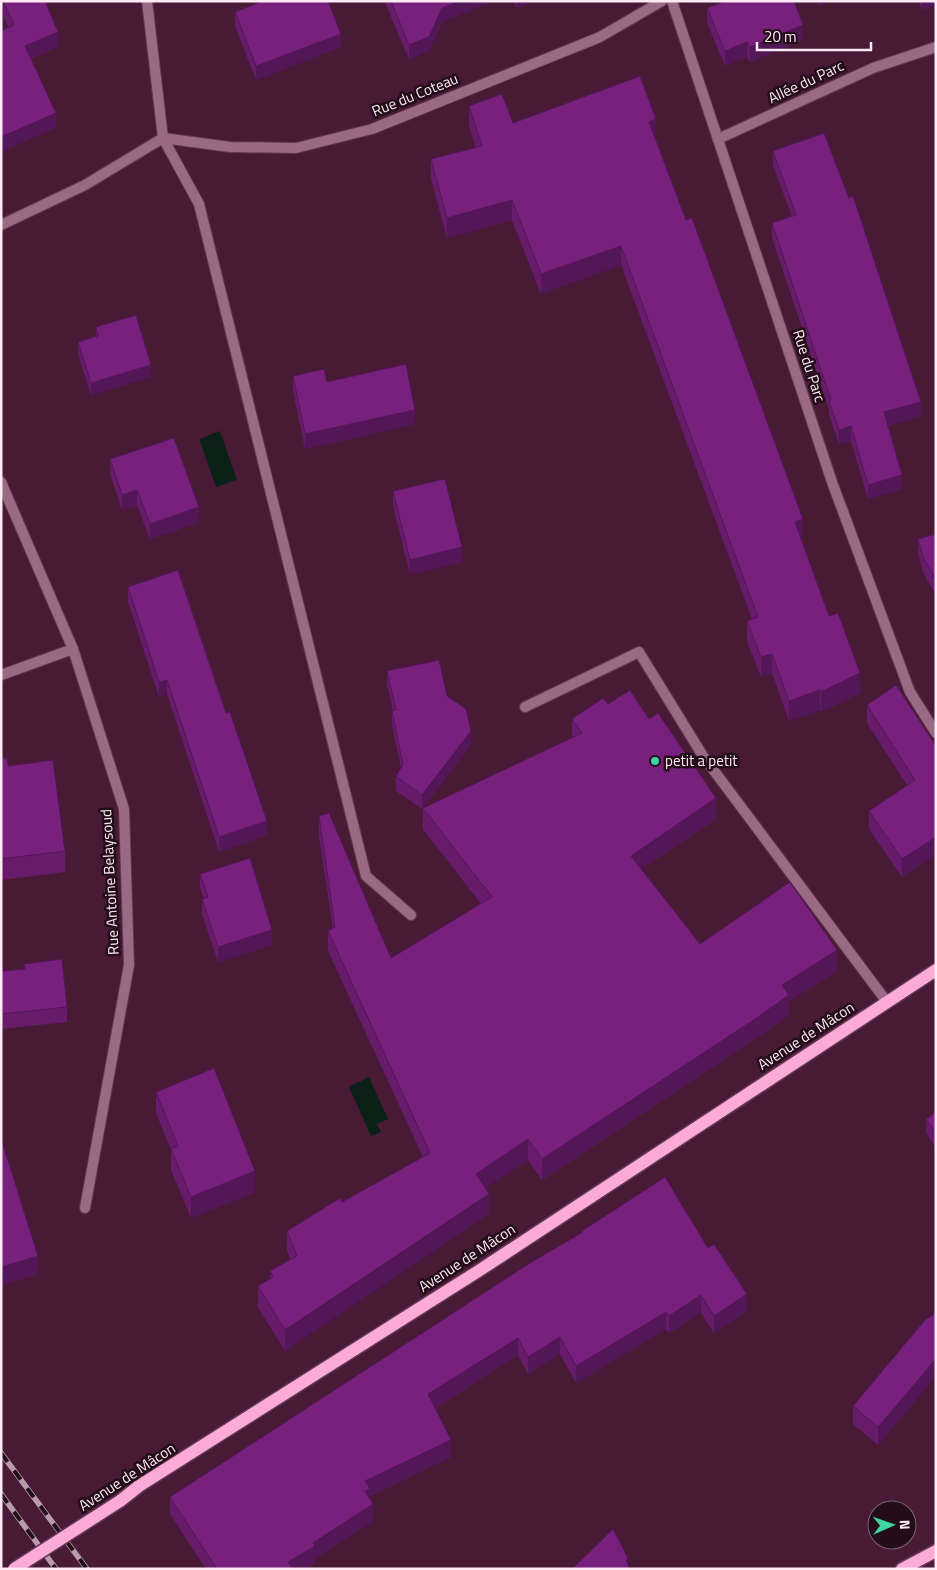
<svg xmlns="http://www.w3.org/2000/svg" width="937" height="1570" viewBox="0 0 937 1570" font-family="'Titillium Web',sans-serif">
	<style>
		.water { fill: #0b2118 }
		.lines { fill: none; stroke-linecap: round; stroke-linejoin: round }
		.minor-casing { stroke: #613751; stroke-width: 12 }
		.primary-casing { stroke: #613751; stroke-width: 15 }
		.minor { stroke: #9a6983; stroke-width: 10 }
		.primary { stroke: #fcaad7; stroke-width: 12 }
		.rail-casing { stroke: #b99cac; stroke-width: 5.5 }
		.rail { stroke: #220d19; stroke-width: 4; stroke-dasharray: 11; stroke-linecap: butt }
		.primary-bridge-casing { stroke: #613751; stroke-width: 15; stroke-linecap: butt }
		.primary-bridge { stroke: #fcaad7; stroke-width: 12 }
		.wall { fill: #661c6b }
		.shaded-wall { fill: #531657 }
		.building { fill: #77207c; stroke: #531657 }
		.poi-dot { fill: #40d4a2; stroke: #220d19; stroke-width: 2 }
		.labels { text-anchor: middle; stroke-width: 5; stroke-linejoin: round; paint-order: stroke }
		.street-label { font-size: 15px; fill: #fdeaf4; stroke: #220d19 }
		.poi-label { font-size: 15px; fill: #fdeaf4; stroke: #220d19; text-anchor: start }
	</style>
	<rect width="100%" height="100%" fill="#481a36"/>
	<g class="water">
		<path d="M 220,431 L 237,480 L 216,487 L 199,439 Z"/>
		<path d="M 369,1077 L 388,1119 L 377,1124 L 381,1132 L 371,1136 L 349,1087 Z"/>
	</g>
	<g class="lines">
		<g class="minor-casing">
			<g id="minor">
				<path d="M 147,1 L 163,138 L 199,204 L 366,876 L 411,915"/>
				<path d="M 672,1 L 832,482 L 910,692 L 936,733"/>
				<path d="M 163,138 L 230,147 L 296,148 L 372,129 L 600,37 L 662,1"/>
				<path d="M 718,139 L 873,68 L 936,47"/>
				<path d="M 1,225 L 85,185 L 163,138"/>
				<path d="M 1,482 L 73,649 L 124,809 L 129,965 L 85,1208"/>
				<path d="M 1,675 L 73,649"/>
				<path d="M 525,707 L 639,652 L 703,756 L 887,1002"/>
			</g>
		</g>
		<g class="primary-casing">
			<g id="primary">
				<path d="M 120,1501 L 139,1486 L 480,1270 L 936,970"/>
				<path d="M 902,1569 L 936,1551"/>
			</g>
		</g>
		<use href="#minor" class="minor"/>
		<use href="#primary" class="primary"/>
		<g class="rail-casing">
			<g id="rail">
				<path d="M 1,1453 L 87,1569"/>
				<path d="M 1,1494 L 56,1569"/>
			</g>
		</g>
		<use href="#rail" class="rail"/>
		<g class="primary-bridge-casing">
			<path id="primary-bridge" d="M 14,1569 L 120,1501"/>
		</g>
		<use href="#primary-bridge" class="primary-bridge"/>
	</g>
	<g class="wall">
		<path d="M 1,1 L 45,1 L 58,46 L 31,59 L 56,128 L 1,12 Z"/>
		<path d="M 386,1 L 493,1 L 442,22 L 429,51 L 409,59 L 386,5 Z"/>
		<path d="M 514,1 L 535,1 L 517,8 Z"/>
		<path d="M 919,1 L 936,1 L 936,5 L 922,10 Z"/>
		<path d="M 707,8 L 803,40 L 750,62 L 747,57 L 725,66 L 707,23 Z"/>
		<path d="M 235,12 L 341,47 L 256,80 L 235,26 Z"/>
		<path d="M 469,106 L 513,123 L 656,139 L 803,539 L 801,540 L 829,616 L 860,693 L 821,712 L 820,710 L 789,721 L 772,673 L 761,677 L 747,641 L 747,621 L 752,619 L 621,265 L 541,294 L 512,220 L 447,238 L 431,179 L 431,159 L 476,148 L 469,126 Z"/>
		<path d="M 773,151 L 921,416 L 888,426 L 902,489 L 868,499 L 851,441 L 839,444 L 829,415 L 829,409 L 772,238 L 772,223 L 792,217 L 773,165 Z"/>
		<path d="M 96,327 L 151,377 L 91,395 L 78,354 L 78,342 L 96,336 Z"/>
		<path d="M 293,376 L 327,382 L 415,424 L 305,449 L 293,391 Z"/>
		<path d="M 110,459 L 199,522 L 150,539 L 137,505 L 122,510 L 110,474 Z"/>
		<path d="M 393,491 L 462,562 L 410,574 L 393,506 Z"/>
		<path d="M 936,534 L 936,595 L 923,572 L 918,553 L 918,539 Z"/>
		<path d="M 128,587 L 226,713 L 267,835 L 219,852 L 167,694 L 159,697 L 128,602 Z"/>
		<path d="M 387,671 L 447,696 L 471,745 L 422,809 L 396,791 L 396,776 L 401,768 L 392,725 L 392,711 L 393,711 L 387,685 Z"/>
		<path d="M 608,704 L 716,819 L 641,869 L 700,944 L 837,971 L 789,1001 L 789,1015 L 758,1037 L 542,1180 L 528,1160 L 485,1188 L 489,1214 L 285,1351 L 258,1307 L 258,1286 L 270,1279 L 270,1271 L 290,1259 L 287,1251 L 287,1231 L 342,1202 L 423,1157 L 328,951 L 328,931 L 333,929 L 319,836 L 319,816 L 391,958 L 481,904 L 423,829 L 423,808 L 572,738 L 572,719 Z"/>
		<path d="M 867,705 L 936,746 L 902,877 L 869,829 L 869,811 L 907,785 L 867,723 Z"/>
		<path d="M 1,758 L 8,766 L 65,851 L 65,872 L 1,880 Z"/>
		<path d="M 200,874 L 272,945 L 218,962 L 202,914 L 202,899 L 204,899 L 200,888 Z"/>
		<path d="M 24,969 L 67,1007 L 67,1022 L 1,1029 L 1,971 Z"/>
		<path d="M 156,1092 L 255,1192 L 191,1218 L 171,1170 L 171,1150 L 156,1113 Z"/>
		<path d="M 936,1112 L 936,1148 L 926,1133 L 926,1119 Z"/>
		<path d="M 1,1138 L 38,1274 L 2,1285 L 1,1283 Z"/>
		<path d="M 582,1231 L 747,1311 L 714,1333 L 701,1313 L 669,1333 L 666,1329 L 576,1383 L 560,1354 L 528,1374 L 518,1355 L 435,1408 L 451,1457 L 370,1496 L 373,1521 L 315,1559 L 315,1563 L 306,1569 L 206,1569 L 170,1514 L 170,1497 L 582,1233 Z"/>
		<path d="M 936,1313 L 878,1445 L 853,1424 L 853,1406 Z"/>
	</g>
	<g class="shaded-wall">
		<path d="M 459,1 L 493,1 L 442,22 L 429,51 L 409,59 L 409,45 L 442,8 Z"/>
		<path d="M 517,1 L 535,1 L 517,8 Z"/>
		<path d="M 818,1 L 832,1 L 818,7 Z"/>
		<path d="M 922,1 L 936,1 L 936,5 L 922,10 Z"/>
		<path d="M 803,25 L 803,40 L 750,62 L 750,47 Z"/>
		<path d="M 58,32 L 58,46 L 25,61 L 25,46 Z"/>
		<path d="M 341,34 L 341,47 L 256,80 L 256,66 Z"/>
		<path d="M 747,42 L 747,57 L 725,66 L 725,51 Z"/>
		<path d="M 56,113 L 56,128 L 1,152 L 1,137 Z"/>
		<path d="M 656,119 L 656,139 L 649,122 Z"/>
		<path d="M 512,200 L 512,220 L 447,238 L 447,218 Z"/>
		<path d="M 621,246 L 621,265 L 541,294 L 541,274 Z"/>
		<path d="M 151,365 L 151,377 L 91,395 L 91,383 Z"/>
		<path d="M 921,402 L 921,416 L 884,427 L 884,412 Z"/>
		<path d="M 415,410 L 415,424 L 305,449 L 305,434 Z"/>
		<path d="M 851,426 L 851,441 L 839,444 L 839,430 Z"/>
		<path d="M 902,475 L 902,489 L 868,499 L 868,485 Z"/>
		<path d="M 137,490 L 137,505 L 122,510 L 122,495 Z"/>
		<path d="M 199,507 L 199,522 L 150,539 L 150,524 Z"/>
		<path d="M 803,519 L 803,539 L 795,542 L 795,522 Z"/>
		<path d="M 462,547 L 462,562 L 410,574 L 410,560 Z"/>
		<path d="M 772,654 L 772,673 L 761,677 L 761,657 Z"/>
		<path d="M 860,673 L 860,693 L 821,712 L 821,692 Z"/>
		<path d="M 167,680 L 167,694 L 159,697 L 159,682 Z"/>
		<path d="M 820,690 L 820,710 L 789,721 L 789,701 Z"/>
		<path d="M 471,731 L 471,745 L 422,809 L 422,795 Z"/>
		<path d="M 716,798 L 716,819 L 631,876 L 631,856 Z"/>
		<path d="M 267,821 L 267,835 L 219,852 L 219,837 Z"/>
		<path d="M 936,837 L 936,855 L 902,877 L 902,859 Z"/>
		<path d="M 272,930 L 272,945 L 218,962 L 218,947 Z"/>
		<path d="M 837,950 L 837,971 L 789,1001 L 789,1015 L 758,1037 L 542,1180 L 542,1159 L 782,985 Z"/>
		<path d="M 528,1139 L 528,1160 L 476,1194 L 476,1174 Z"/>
		<path d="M 255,1171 L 255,1192 L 191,1218 L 191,1197 Z"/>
		<path d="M 489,1194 L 489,1214 L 285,1351 L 285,1330 Z"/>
		<path d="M 38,1256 L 38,1274 L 2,1285 L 2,1267 Z"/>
		<path d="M 747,1294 L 747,1311 L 714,1333 L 714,1316 Z"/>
		<path d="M 701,1295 L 701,1313 L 669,1333 L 669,1316 Z"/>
		<path d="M 666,1312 L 666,1329 L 576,1383 L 576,1366 Z"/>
		<path d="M 560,1337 L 560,1354 L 528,1374 L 528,1357 Z"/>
		<path d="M 518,1338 L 518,1355 L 428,1412 L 428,1394 Z"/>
		<path d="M 936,1359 L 936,1377 L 878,1445 L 878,1427 Z"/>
		<path d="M 451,1440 L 451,1457 L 370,1496 L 370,1506 L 373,1504 L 373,1521 L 315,1559 L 315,1563 L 306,1569 L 288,1569 L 288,1562 L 313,1543 L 365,1481 Z"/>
	</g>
	<g class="building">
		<path d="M 3,1 L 45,1 L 58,32 L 25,46 L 56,113 L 1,137 L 1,31 L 14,25 Z"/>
		<path d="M 263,1 L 328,1 L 341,34 L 256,66 L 235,12 Z"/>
		<path d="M 391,1 L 459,1 L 442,8 L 429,37 L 409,45 Z"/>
		<path d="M 725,1 L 794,1 L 803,25 L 750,47 L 747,42 L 725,51 L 707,8 Z"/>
		<path d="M 640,76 L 656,119 L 649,122 L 686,220 L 692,218 L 803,519 L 795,522 L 829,616 L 838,613 L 860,673 L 821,692 L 820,690 L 789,701 L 772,654 L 761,657 L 747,621 L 758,617 L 621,246 L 541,274 L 512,200 L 447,218 L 431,159 L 482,146 L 469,106 L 502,94 L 513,123 Z"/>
		<path d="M 824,133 L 849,198 L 853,196 L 921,402 L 884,412 L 902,475 L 868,485 L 851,426 L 839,430 L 829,401 L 831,400 L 772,223 L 796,215 L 773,151 Z"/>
		<path d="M 136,315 L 151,365 L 91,383 L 78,342 L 98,336 L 96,327 Z"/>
		<path d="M 406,364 L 415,410 L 305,434 L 293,376 L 324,369 L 327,382 Z"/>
		<path d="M 174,438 L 199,507 L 150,524 L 137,490 L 122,495 L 110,459 Z"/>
		<path d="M 445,479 L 462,547 L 410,560 L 393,491 Z"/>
		<path d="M 936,534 L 936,580 L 923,557 L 918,539 Z"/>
		<path d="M 178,570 L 226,713 L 230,712 L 267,821 L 219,837 L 167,680 L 159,682 L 128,587 Z"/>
		<path d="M 439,660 L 447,696 L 466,709 L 471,731 L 422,795 L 396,776 L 403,765 L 392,711 L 396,710 L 387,671 Z"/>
		<path d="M 896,685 L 936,746 L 936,837 L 902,859 L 869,811 L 915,780 L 867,705 Z"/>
		<path d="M 630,690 L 649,719 L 658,713 L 716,798 L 631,856 L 700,944 L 790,882 L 837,950 L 782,985 L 789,995 L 758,1017 L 542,1159 L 528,1139 L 476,1174 L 489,1194 L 285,1330 L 258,1286 L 273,1277 L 270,1271 L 297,1256 L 287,1231 L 340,1198 L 342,1202 L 430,1153 L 328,931 L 335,927 L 319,816 L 329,813 L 391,958 L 492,897 L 423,808 L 582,733 L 572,719 L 603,698 L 608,704 Z"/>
		<path d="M 1,758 L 7,758 L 8,766 L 53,760 L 65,851 L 1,859 Z"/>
		<path d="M 250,858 L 272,930 L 218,947 L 202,899 L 208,897 L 200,874 Z"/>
		<path d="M 62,959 L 67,1007 L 1,1014 L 1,971 L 25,969 L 24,964 Z"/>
		<path d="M 214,1068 L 255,1171 L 191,1197 L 171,1149 L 178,1146 L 156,1092 Z"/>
		<path d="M 936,1112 L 936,1134 L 926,1119 Z"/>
		<path d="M 1,1138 L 38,1256 L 2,1267 L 1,1264 Z"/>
		<path d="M 665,1177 L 708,1248 L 714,1244 L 747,1294 L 714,1316 L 701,1295 L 669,1316 L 666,1312 L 576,1366 L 560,1337 L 528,1357 L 518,1338 L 428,1394 L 451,1440 L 365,1481 L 370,1489 L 365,1491 L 373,1504 L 313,1543 L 315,1546 L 288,1562 L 293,1569 L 217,1569 L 170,1497 L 530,1263 L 583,1232 L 582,1231 Z"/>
		<path d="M 936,1313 L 936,1359 L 878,1427 L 853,1406 L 925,1320 Z"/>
		<path d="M 613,1529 L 628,1558 L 626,1560 L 630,1569 L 572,1569 Z"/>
	</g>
	<circle class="poi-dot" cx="655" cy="761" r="5"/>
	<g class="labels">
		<g class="street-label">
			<text transform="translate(806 82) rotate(-25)" y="5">Allée du Parc</text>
			<text transform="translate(415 95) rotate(-22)" y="5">Rue du Coteau</text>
			<text transform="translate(809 366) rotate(72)" y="5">Rue du Parc</text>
			<text transform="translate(110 882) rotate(-93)" y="5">Rue Antoine Belaysoud</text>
			<text transform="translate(806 1036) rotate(-33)" y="5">Avenue de Mâcon</text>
			<text transform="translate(467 1258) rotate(-33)" y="5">Avenue de Mâcon</text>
			<text transform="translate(127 1477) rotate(-33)" y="5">Avenue de Mâcon</text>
		</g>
		<g class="poi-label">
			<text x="665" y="766">petit a petit</text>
		</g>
	</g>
	<rect width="937" height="1570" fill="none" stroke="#fdeaf4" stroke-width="5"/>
	<g transform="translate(892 1525) rotate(88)"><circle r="24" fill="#220d19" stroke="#7a6571"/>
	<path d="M0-4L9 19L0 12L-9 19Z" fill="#40d4a2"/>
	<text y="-8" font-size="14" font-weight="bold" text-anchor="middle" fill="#fdeaf4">N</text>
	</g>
	<path d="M757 42v8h114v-8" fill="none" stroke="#fdeaf4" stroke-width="2.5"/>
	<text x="764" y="42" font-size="15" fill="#fdeaf4" stroke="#220d19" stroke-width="4" paint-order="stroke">20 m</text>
</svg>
